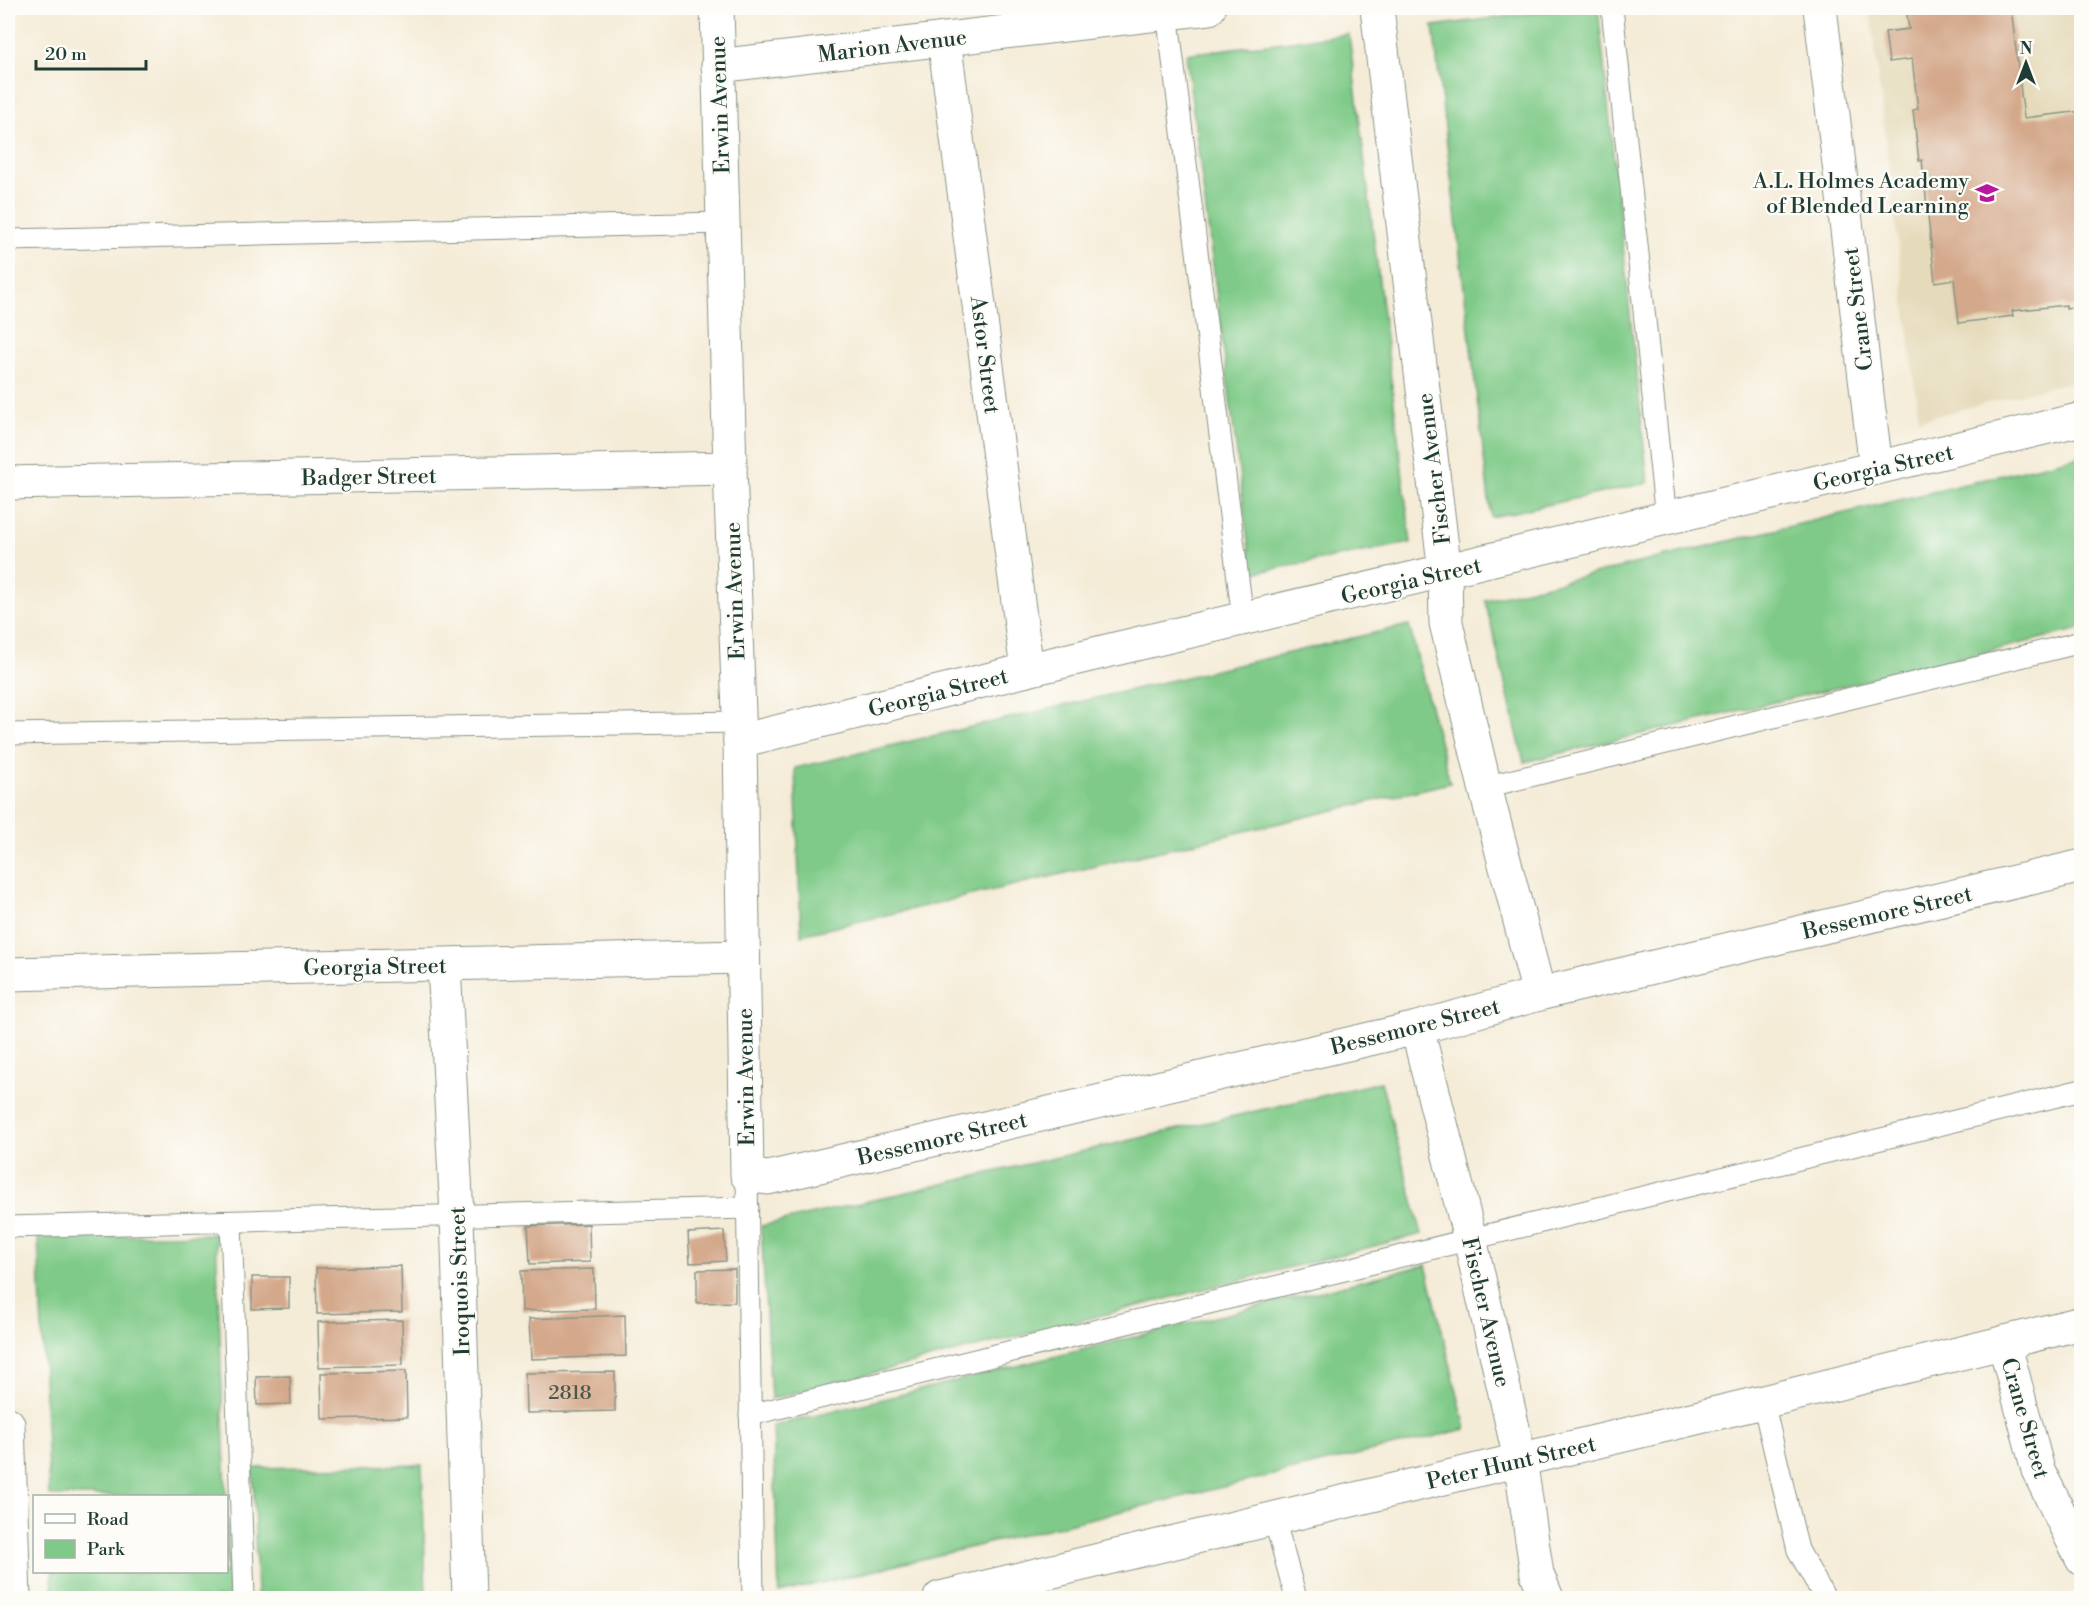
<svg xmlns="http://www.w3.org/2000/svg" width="2089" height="1606" viewBox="0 0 2089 1606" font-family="'Libre Bodoni',serif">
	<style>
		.built { fill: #e5daba }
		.green { fill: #7fca88; stroke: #4f845e; stroke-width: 1.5 }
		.building { fill: #d4a98b }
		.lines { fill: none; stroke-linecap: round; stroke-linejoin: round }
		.lane-casing { stroke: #8a9486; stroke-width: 23 }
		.street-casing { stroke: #8a9486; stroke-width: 35 }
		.lane { stroke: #fff; stroke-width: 21 }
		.street { stroke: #fff; stroke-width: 33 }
		.labels { text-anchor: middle; stroke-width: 4.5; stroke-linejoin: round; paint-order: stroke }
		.number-label { font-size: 20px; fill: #4c584a }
		.street-label { font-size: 22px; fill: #1f3d34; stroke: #fdfcf7 }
		.poi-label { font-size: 22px; fill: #1f3d34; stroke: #fdfcf7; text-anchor: end }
	</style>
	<rect width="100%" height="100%" fill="#fdfcf7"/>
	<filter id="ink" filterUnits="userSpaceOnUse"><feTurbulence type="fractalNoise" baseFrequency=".0167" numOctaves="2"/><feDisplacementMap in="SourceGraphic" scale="12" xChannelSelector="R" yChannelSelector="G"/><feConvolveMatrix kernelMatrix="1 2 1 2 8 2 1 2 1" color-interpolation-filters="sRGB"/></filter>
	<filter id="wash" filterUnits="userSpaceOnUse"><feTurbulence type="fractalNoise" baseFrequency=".008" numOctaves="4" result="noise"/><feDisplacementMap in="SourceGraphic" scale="24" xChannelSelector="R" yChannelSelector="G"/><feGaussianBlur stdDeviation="1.35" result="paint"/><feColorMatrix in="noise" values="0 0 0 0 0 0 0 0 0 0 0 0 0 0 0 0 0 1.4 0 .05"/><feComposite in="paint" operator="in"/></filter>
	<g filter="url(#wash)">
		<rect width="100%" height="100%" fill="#f5ecd8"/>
		<path class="built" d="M 1870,8 L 2081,8 L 2081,379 L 1919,420 Z"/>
		<g class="green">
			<path d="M 1572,8 L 1598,8 L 1648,483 L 1491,517 L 1433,26 Z"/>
			<path d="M 1349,34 L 1411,543 L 1252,573 L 1186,54 Z"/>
			<path d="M 2081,456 L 2081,629 L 1524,762 L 1485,600 Z"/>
			<path d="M 1409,625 L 1450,783 L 801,935 L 795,768 Z"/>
			<path d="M 1381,1082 L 1422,1234 L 771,1399 L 761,1226 Z"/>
			<path d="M 216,1234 L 226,1496 L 49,1496 L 38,1237 Z"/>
			<path d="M 1426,1265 L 1466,1429 L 779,1593 L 773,1426 Z"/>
			<path d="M 422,1465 L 426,1598 L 257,1598 L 253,1468 Z"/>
			<path d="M 227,1507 L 230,1598 L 53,1598 L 52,1572 L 226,1572 Z"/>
		</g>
		<g id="blocks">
			<g class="building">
				<path d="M 1906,8 L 2011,8 L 2024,118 L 2082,111 L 2082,306 L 2066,308 L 2066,305 L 2012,311 L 2013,316 L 1959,323 L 1954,279 L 1935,282 L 1922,160 L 1919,161 L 1913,110 L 1918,109 L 1912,59 L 1889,62 L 1885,32 L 1909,29 Z"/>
				<path d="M 589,1224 L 590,1262 L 530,1264 L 528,1226 Z"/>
				<path d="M 724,1231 L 726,1261 L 690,1263 L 688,1233 Z"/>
				<path d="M 401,1266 L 402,1312 L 317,1314 L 316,1268 Z"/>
				<path d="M 594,1269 L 595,1309 L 522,1311 L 521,1271 Z"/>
				<path d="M 735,1269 L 735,1302 L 697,1303 L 697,1270 Z"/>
				<path d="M 252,1277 L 289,1277 L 289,1308 L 252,1309 Z"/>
				<path d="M 625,1315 L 626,1356 L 531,1359 L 529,1319 Z"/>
				<path d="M 402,1320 L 403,1365 L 319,1367 L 318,1322 Z"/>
				<path d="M 406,1371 L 407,1417 L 322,1419 L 321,1373 Z"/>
				<path d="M 615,1372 L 615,1411 L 526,1413 L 525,1373 Z"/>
				<path d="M 290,1376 L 291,1404 L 257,1405 L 256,1377 Z"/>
			</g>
		</g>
	</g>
	<g filter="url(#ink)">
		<use href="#blocks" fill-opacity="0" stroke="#8a9486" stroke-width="1.5"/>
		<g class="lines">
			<g class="lane-casing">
				<g id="lane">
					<path d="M 1612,8 L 1666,519"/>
					<path d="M 1167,12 L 1243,619"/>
					<path d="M 8,240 L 722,223"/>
					<path d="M 8,734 L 739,722"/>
					<path d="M 1485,787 L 2082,642"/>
					<path d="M 747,1175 L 753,1598"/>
					<path d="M 231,1222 L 244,1598"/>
					<path d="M 8,1227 L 748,1208"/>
					<path d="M 1763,1402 L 1798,1550 L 1825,1598"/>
					<path d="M 750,1415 L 2082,1090"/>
					<path d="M 1274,1518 L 1296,1598"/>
				</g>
			</g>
			<g class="street-casing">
				<g id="street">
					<path d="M 717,8 L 730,468 L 740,741 L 747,1175 L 768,1178 L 1417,1028 L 1539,994 L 2082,866"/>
					<path d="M 1377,8 L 1445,572 L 1446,623 L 1485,787 L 1539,994"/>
					<path d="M 1820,8 L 1876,468"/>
					<path d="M 944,39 L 1027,670"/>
					<path d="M 718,66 L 1209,8"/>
					<path d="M 8,483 L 730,468"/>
					<path d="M 740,741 L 1027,670 L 2082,419"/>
					<path d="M 444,965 L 457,1216 L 469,1598"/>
					<path d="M 8,974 L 743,957"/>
					<path d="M 1417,1028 L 1470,1239 L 1520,1459 L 1537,1574 L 1547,1598"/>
					<path d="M 2004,1342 L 2038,1470 L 2082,1559"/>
					<path d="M 8,1424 L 14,1598"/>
					<path d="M 940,1598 L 1763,1402 L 2082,1323"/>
				</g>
			</g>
			<use href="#lane" class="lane"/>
			<use href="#street" class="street"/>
		</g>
	</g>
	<defs>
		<g id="school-bare" transform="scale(1.8)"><path d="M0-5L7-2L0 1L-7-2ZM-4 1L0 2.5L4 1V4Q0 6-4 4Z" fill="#b5179e" stroke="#fdfcf7" stroke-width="2.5" paint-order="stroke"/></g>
	</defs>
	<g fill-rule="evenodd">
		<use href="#school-bare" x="1987" y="193"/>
	</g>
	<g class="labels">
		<g class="number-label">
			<text x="570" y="1399">2818</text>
		</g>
		<g class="street-label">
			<text transform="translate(892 45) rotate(-7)" y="8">Marion Avenue</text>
			<text transform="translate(719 105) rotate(-92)" y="8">Erwin Avenue</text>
			<text transform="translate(1857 309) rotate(-97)" y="8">Crane Street</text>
			<text transform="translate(986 355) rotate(83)" y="8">Astor Street</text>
			<text transform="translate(1883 467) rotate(-13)" y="8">Georgia Street</text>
			<text transform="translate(1433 469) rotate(-97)" y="8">Fischer Avenue</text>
			<text transform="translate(369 476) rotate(-1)" y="8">Badger Street</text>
			<text transform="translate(1411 580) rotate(-13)" y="8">Georgia Street</text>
			<text transform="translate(734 591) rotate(-92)" y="8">Erwin Avenue</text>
			<text transform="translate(938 692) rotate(-14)" y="8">Georgia Street</text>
			<text transform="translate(1887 912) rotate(-13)" y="8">Bessemore Street</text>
			<text transform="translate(375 966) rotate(-1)" y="8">Georgia Street</text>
			<text transform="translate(1415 1026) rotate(-14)" y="8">Bessemore Street</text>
			<text transform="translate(745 1077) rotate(-91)" y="8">Erwin Avenue</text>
			<text transform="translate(942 1138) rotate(-13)" y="8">Bessemore Street</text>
			<text transform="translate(459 1281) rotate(-92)" y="8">Iroquois Street</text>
			<text transform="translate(1487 1312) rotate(77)" y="8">Fischer Avenue</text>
			<text transform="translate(2026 1418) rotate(74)" y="8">Crane Street</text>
			<text transform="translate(1511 1462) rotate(-13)" y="8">Peter Hunt Street</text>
		</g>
		<g class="poi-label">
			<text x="1969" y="188">A.L. Holmes Academy<tspan x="1969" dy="25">of Blended Learning</tspan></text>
		</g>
	</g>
	<rect width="2089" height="1606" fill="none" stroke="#fdfcf7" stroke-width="30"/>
	<rect x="33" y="1495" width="195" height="78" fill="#fdfcf7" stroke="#a4b0a9" stroke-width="1.5"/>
	<rect x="45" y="1514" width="30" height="9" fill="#ffffff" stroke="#a4b0a9" stroke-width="1.5"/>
	<text x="87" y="1525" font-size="18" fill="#1f3d34">Road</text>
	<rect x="45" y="1540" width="30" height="18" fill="#7fca88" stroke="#a4b0a9" stroke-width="1.5"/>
	<text x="87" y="1555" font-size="18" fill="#1f3d34">Park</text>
	<g transform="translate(2026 63)" stroke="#fdfcf7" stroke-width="4.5" paint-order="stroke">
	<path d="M0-4.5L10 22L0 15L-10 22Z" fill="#1f3d34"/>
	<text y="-9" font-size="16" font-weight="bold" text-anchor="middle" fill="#1f3d34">N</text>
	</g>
	<path d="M36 60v9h110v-9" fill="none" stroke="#1f3d34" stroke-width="3"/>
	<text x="45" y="60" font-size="18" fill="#1f3d34" stroke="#fdfcf7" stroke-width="4.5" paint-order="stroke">20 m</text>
</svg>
